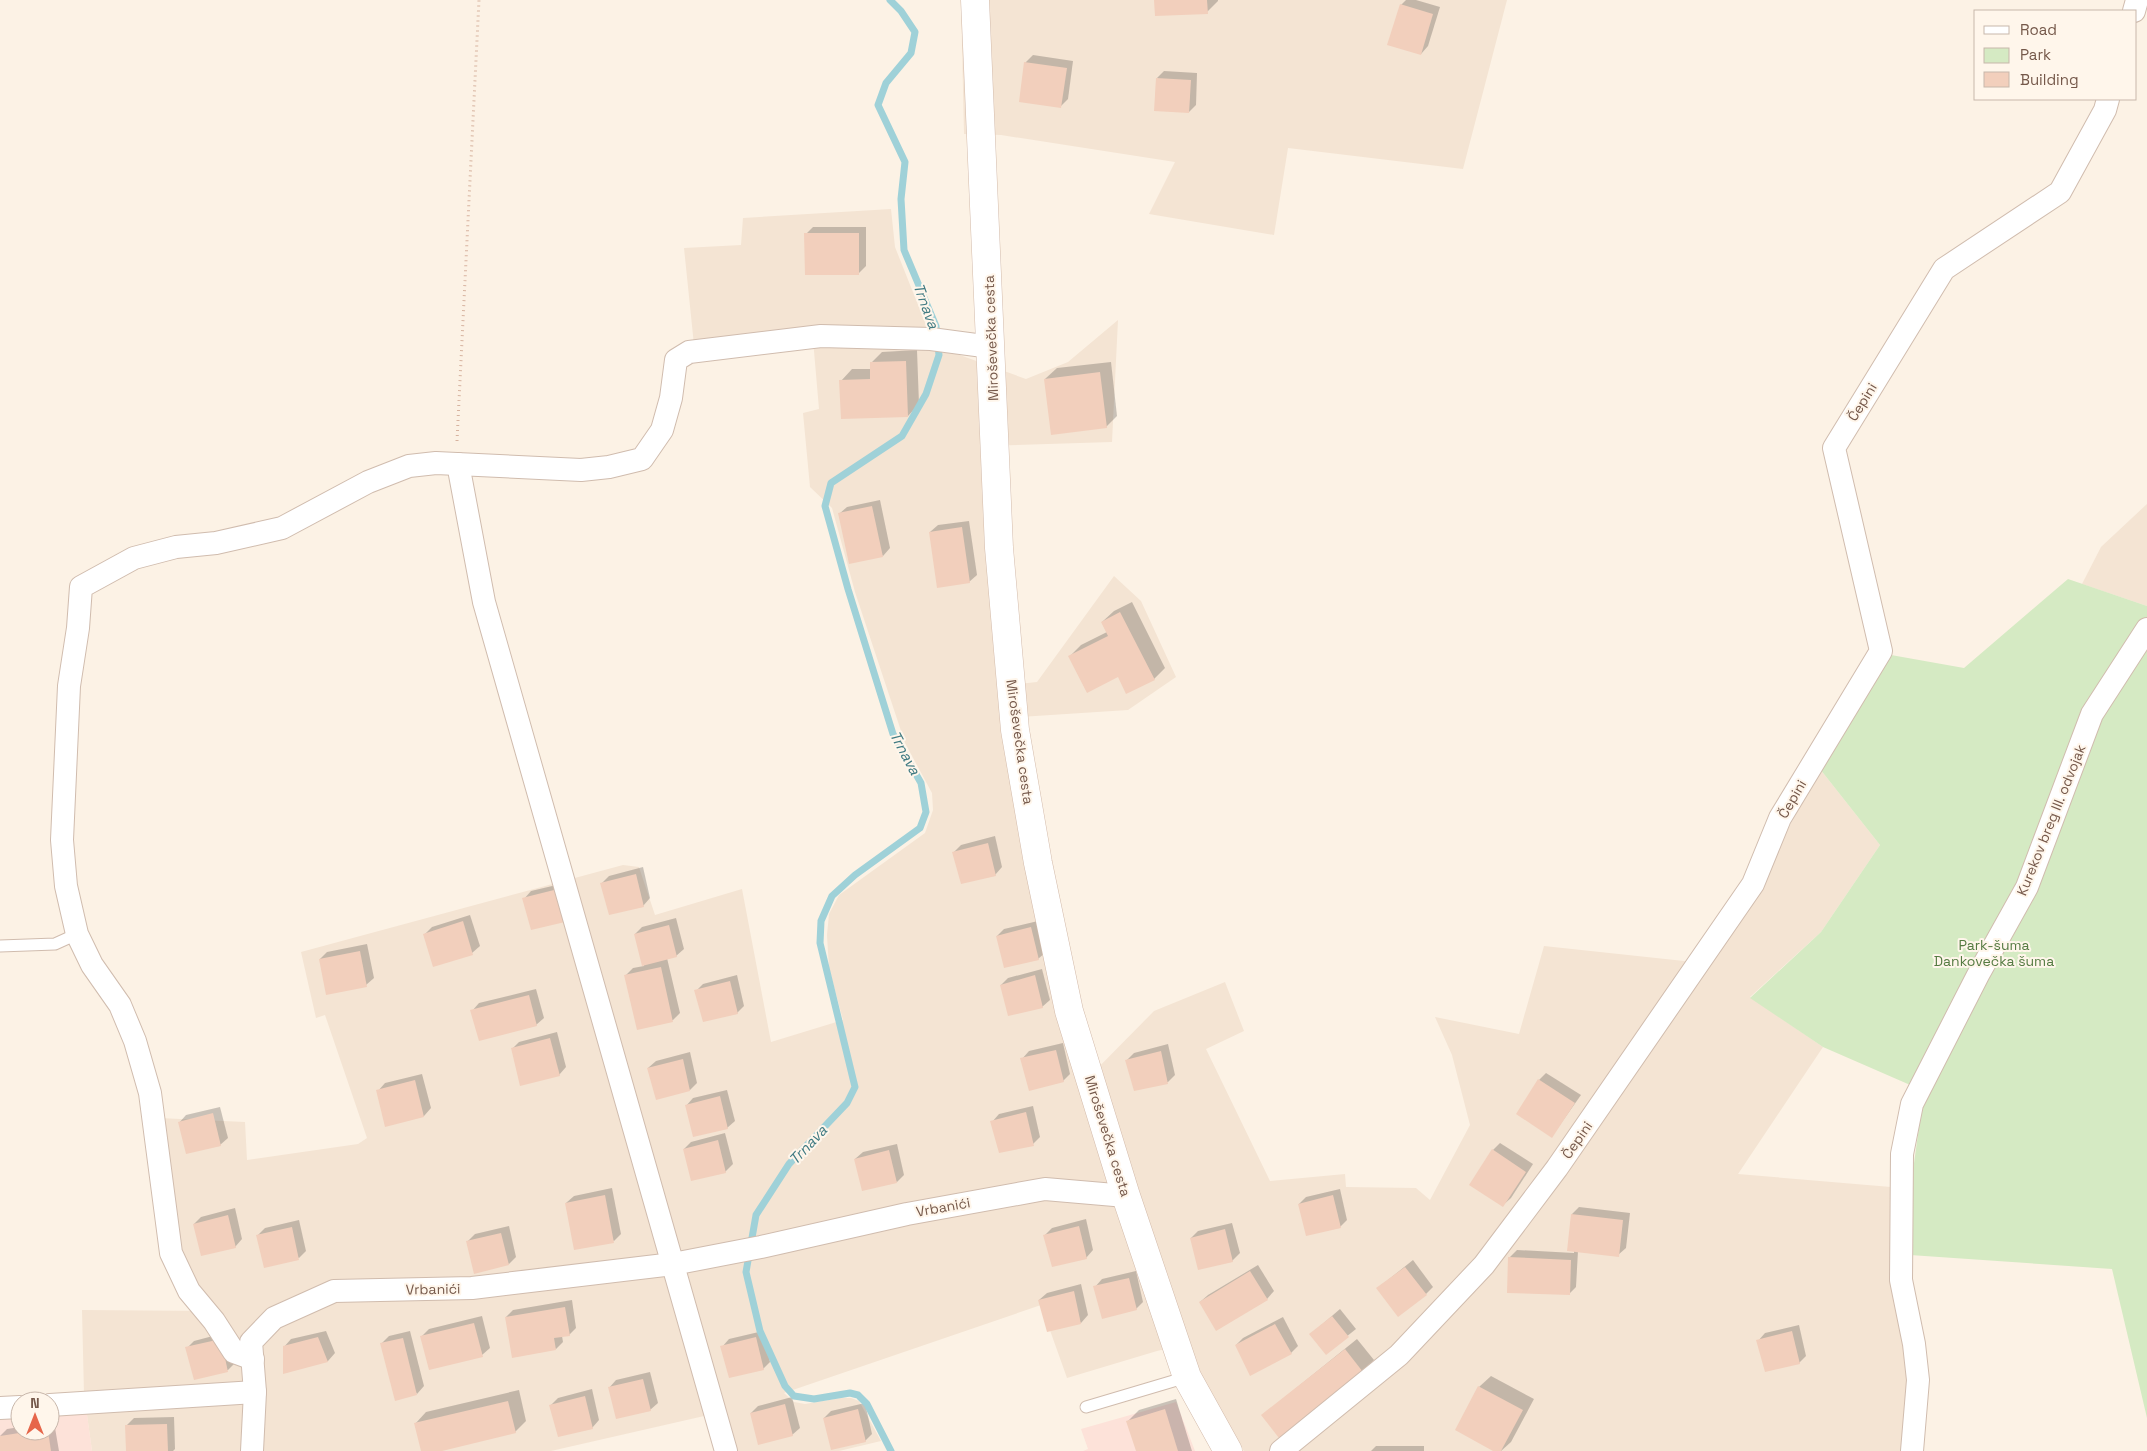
<svg xmlns="http://www.w3.org/2000/svg" width="2147" height="1451" viewBox="0 0 2147 1451" font-family="'Space Grotesk',sans-serif">
	<style>
		.residential { fill: #f4e4d3 }
		.commercial { fill: #fde2d9 }
		.green { fill: #d5eac3 }
		.shadow { fill: #0003 }
		.lines { fill: none; stroke-linecap: round; stroke-linejoin: round }
		.stream { stroke: #9fd1d8; stroke-width: 7 }
		.building { fill: #f2cfbc }
		.service-casing { stroke: #d0bcae; stroke-width: 13 }
		.minor-casing { stroke: #d0bcae; stroke-width: 24 }
		.secondary-casing { stroke: #d3bbab; stroke-width: 29 }
		.path { stroke: #d7b39f; stroke-width: 3; stroke-dasharray: 1 4; stroke-linecap: butt }
		.service { stroke: #fff; stroke-width: 11 }
		.minor { stroke: #fff; stroke-width: 22 }
		.secondary { stroke: #fff; stroke-width: 28 }
		.labels { text-anchor: middle; stroke-width: 4; stroke-linejoin: round; paint-order: stroke }
		.street-label { font-size: 14px; fill: #75584a; stroke: #fff6eb }
		.park-label { font-size: 14px; fill: #557b42; stroke: #fff6eb }
		.water-label { font-size: 15px; font-style: italic; fill: #407a82; stroke: #fff6eb }
	</style>
	<rect width="100%" height="100%" fill="#fcf2e5"/>
	<g class="residential">
		<path d="M 961,0 L 1507,0 L 1463,169 L 1288,148 L 1274,235 L 1149,214 L 1175,162 L 1001,135 L 964,134 Z"/>
		<path d="M 891,209 L 895,247 L 926,325 L 932,345 L 1026,379 L 1068,362 L 1118,320 L 1112,442 L 984,446 L 999,686 L 1037,682 L 1114,576 L 1141,601 L 1176,677 L 1128,710 L 1003,718 L 1084,1082 L 1154,1011 L 1225,982 L 1244,1031 L 1206,1049 L 1270,1181 L 1345,1174 L 1346,1187 L 1416,1188 L 1430,1200 L 1470,1125 L 1452,1055 L 1435,1017 L 1519,1034 L 1544,946 L 1712,964 L 1757,887 L 1820,769 L 1880,845 L 1821,932 L 1750,997 L 1823,1047 L 1738,1174 L 1903,1188 L 1912,1354 L 1904,1451 L 1244,1451 L 1218,1415 L 1186,1344 L 1157,1351 L 1067,1378 L 1041,1305 L 784,1393 L 794,1402 L 805,1404 L 841,1398 L 851,1398 L 859,1401 L 881,1441 L 839,1451 L 737,1451 L 726,1411 L 551,1451 L 92,1451 L 84,1394 L 82,1310 L 213,1311 L 183,1263 L 159,1118 L 245,1122 L 247,1160 L 358,1144 L 367,1138 L 325,1015 L 316,1018 L 301,952 L 623,865 L 639,867 L 655,915 L 742,889 L 771,1042 L 843,1020 L 829,968 L 827,935 L 829,914 L 839,895 L 925,833 L 933,810 L 932,793 L 905,743 L 855,592 L 832,508 L 810,487 L 803,413 L 819,409 L 812,328 L 694,345 L 684,248 L 741,245 L 743,218 Z"/>
		<path d="M 2147,504 L 2147,606 L 2082,584 L 2101,547 Z"/>
	</g>
	<g class="commercial">
		<path d="M 1176,1402 L 1195,1451 L 1083,1451 L 1088,1449 L 1081,1429 Z"/>
		<path d="M 86,1407 L 92,1451 L 0,1451 L 0,1414 L 20,1412 L 20,1431 L 50,1431 L 50,1410 Z"/>
	</g>
	<path class="green" d="M 2068,579 L 2147,606 L 2147,1418 L 2112,1269 L 1910,1255 L 1911,1185 L 1924,1091 L 1823,1047 L 1750,998 L 1821,932 L 1880,845 L 1820,769 L 1891,655 L 1964,668 Z"/>
	<g class="shadow">
		<path d="M 1156,0 L 1218,0 L 1218,1 L 1207,12 Z"/>
		<path d="M 1406,0 L 1416,0 L 1440,7 L 1428,46 L 1421,54 L 1401,5 Z"/>
		<path d="M 1033,55 L 1073,61 L 1068,99 L 1061,106 L 1025,63 Z"/>
		<path d="M 1164,71 L 1197,73 L 1196,105 L 1189,112 L 1157,78 Z"/>
		<path d="M 813,227 L 866,227 L 866,266 L 858,274 L 806,234 Z"/>
		<path d="M 917,350 L 919,404 L 908,416 L 841,381 L 852,369 L 871,369 L 871,363 L 882,352 Z"/>
		<path d="M 1111,362 L 1117,416 L 1106,427 L 1045,379 L 1057,368 Z"/>
		<path d="M 880,500 L 890,548 L 883,556 L 839,514 L 847,507 Z"/>
		<path d="M 969,521 L 977,575 L 969,582 L 930,532 L 938,525 Z"/>
		<path d="M 1132,602 L 1165,668 L 1154,679 L 1118,676 L 1070,656 L 1081,645 L 1107,632 L 1102,622 L 1114,611 Z"/>
		<path d="M 995,836 L 1002,867 L 995,875 L 954,852 L 961,845 Z"/>
		<path d="M 643,867 L 650,898 L 643,906 L 602,883 L 609,876 Z"/>
		<path d="M 565,883 L 572,914 L 524,899 L 531,891 Z"/>
		<path d="M 470,915 L 480,946 L 472,953 L 425,934 L 432,927 Z"/>
		<path d="M 676,918 L 684,949 L 676,956 L 667,958 L 680,1013 L 673,1020 L 638,1029 L 626,975 L 633,968 L 644,966 L 635,934 L 642,927 Z"/>
		<path d="M 1038,921 L 1046,952 L 1038,959 L 997,936 L 1004,929 Z"/>
		<path d="M 367,944 L 374,978 L 366,985 L 320,959 L 327,952 Z"/>
		<path d="M 1042,969 L 1050,1000 L 1042,1007 L 1001,985 L 1008,978 Z"/>
		<path d="M 737,975 L 744,1006 L 737,1013 L 696,991 L 703,984 Z"/>
		<path d="M 536,989 L 544,1018 L 536,1025 L 472,1011 L 479,1003 Z"/>
		<path d="M 557,1032 L 566,1067 L 559,1075 L 512,1049 L 519,1042 Z"/>
		<path d="M 1063,1043 L 1070,1074 L 1063,1081 L 1022,1059 L 1029,1051 Z"/>
		<path d="M 1168,1044 L 1175,1075 L 1168,1082 L 1135,1090 L 1127,1060 L 1134,1053 Z"/>
		<path d="M 690,1052 L 697,1083 L 690,1090 L 648,1068 L 656,1061 Z"/>
		<path d="M 1546,1073 L 1581,1095 L 1552,1136 L 1539,1080 Z"/>
		<path d="M 422,1074 L 431,1108 L 424,1116 L 386,1125 L 378,1091 L 385,1083 Z"/>
		<path d="M 727,1090 L 735,1121 L 727,1128 L 686,1106 L 693,1098 Z"/>
		<path d="M 1033,1106 L 1040,1137 L 1033,1144 L 992,1122 L 999,1114 Z"/>
		<path d="M 220,1107 L 228,1138 L 220,1145 L 179,1123 L 186,1115 Z"/>
		<path d="M 725,1133 L 733,1164 L 725,1172 L 684,1149 L 691,1142 Z"/>
		<path d="M 1500,1143 L 1533,1164 L 1511,1198 L 1503,1205 L 1493,1150 Z"/>
		<path d="M 897,1144 L 904,1175 L 897,1182 L 855,1159 L 863,1152 Z"/>
		<path d="M 612,1188 L 621,1234 L 614,1241 L 566,1203 L 574,1196 Z"/>
		<path d="M 1340,1189 L 1347,1220 L 1340,1227 L 1299,1204 L 1306,1197 Z"/>
		<path d="M 1579,1207 L 1630,1213 L 1626,1248 L 1618,1255 L 1578,1251 L 1576,1287 L 1569,1294 L 1509,1258 L 1517,1250 L 1574,1253 L 1572,1214 Z"/>
		<path d="M 235,1208 L 242,1239 L 235,1247 L 194,1224 L 201,1217 Z"/>
		<path d="M 1086,1219 L 1093,1250 L 1086,1258 L 1045,1235 L 1052,1228 Z"/>
		<path d="M 299,1220 L 306,1251 L 299,1258 L 257,1236 L 265,1228 Z"/>
		<path d="M 1232,1223 L 1240,1253 L 1232,1261 L 1191,1238 L 1198,1231 Z"/>
		<path d="M 509,1226 L 516,1257 L 509,1264 L 467,1242 L 475,1234 Z"/>
		<path d="M 1413,1260 L 1433,1287 L 1426,1294 L 1378,1288 Z"/>
		<path d="M 1258,1265 L 1274,1291 L 1267,1299 L 1200,1302 L 1208,1295 Z"/>
		<path d="M 1136,1271 L 1143,1302 L 1136,1309 L 1095,1287 L 1102,1279 Z"/>
		<path d="M 1081,1284 L 1088,1315 L 1081,1323 L 1039,1300 L 1047,1293 Z"/>
		<path d="M 572,1300 L 576,1328 L 569,1335 L 562,1336 L 563,1342 L 556,1349 L 506,1317 L 513,1310 Z"/>
		<path d="M 1340,1309 L 1356,1329 L 1326,1353 L 1311,1334 Z"/>
		<path d="M 482,1316 L 490,1348 L 482,1355 L 422,1336 L 429,1329 Z"/>
		<path d="M 1283,1317 L 1298,1346 L 1291,1353 L 1236,1345 L 1243,1338 Z"/>
		<path d="M 1799,1325 L 1806,1356 L 1799,1363 L 1758,1341 L 1765,1333 Z"/>
		<path d="M 326,1331 L 335,1353 L 328,1361 L 284,1373 L 284,1347 L 291,1339 Z"/>
		<path d="M 410,1331 L 424,1386 L 417,1394 L 381,1344 L 389,1336 Z"/>
		<path d="M 763,1331 L 770,1362 L 763,1369 L 722,1347 L 729,1339 Z"/>
		<path d="M 228,1332 L 235,1363 L 228,1370 L 195,1378 L 187,1348 L 194,1341 Z"/>
		<path d="M 1357,1339 L 1374,1360 L 1362,1371 L 1263,1415 Z"/>
		<path d="M 650,1372 L 658,1403 L 650,1410 L 609,1388 L 616,1380 Z"/>
		<path d="M 1491,1376 L 1534,1399 L 1511,1442 L 1501,1451 L 1496,1451 L 1479,1387 Z"/>
		<path d="M 592,1389 L 599,1420 L 592,1428 L 551,1405 L 558,1398 Z"/>
		<path d="M 519,1390 L 526,1421 L 515,1432 L 436,1451 L 422,1451 L 415,1424 L 426,1412 Z"/>
		<path d="M 792,1397 L 800,1428 L 792,1435 L 751,1413 L 758,1406 Z"/>
		<path d="M 1176,1399 L 1192,1451 L 1137,1451 L 1128,1421 L 1139,1410 Z"/>
		<path d="M 865,1403 L 872,1434 L 865,1441 L 824,1418 L 831,1411 Z"/>
		<path d="M 174,1417 L 175,1449 L 173,1451 L 127,1451 L 126,1426 L 134,1418 Z"/>
		<path d="M 54,1422 L 59,1451 L 1,1451 L 0,1436 L 7,1429 L 20,1427 L 20,1431 L 50,1431 L 50,1423 Z"/>
		<path d="M 1376,1446 L 1424,1446 L 1424,1451 L 1371,1451 Z"/>
	</g>
	<g class="lines">
		<path class="stream" d="M 890,0 L 901,11 L 915,32 L 911,53 L 886,83 L 878,105 L 905,162 L 901,199 L 904,250 L 936,326 L 939,355 L 926,394 L 902,436 L 831,483 L 825,506 L 848,589 L 893,734 L 921,783 L 926,812 L 920,828 L 855,875 L 832,896 L 821,921 L 820,943 L 855,1087 L 847,1103 L 789,1164 L 756,1215 L 746,1272 L 760,1331 L 785,1386 L 794,1396 L 814,1399 L 850,1393 L 858,1395 L 867,1404 L 891,1451"/>
	</g>
	<g class="building">
		<path d="M 1154,0 L 1207,0 L 1208,14 L 1155,16 Z"/>
		<path d="M 1400,4 L 1433,14 L 1421,55 L 1387,45 Z"/>
		<path d="M 1024,62 L 1067,68 L 1061,108 L 1019,102 Z"/>
		<path d="M 1156,78 L 1191,80 L 1189,113 L 1154,111 Z"/>
		<path d="M 804,233 L 859,233 L 859,275 L 805,275 Z"/>
		<path d="M 906,361 L 908,417 L 841,419 L 839,380 L 870,379 L 870,362 Z"/>
		<path d="M 1100,372 L 1107,428 L 1051,435 L 1044,379 Z"/>
		<path d="M 872,506 L 883,557 L 849,564 L 838,513 Z"/>
		<path d="M 962,527 L 970,583 L 937,588 L 929,532 Z"/>
		<path d="M 1120,612 L 1155,680 L 1126,694 L 1118,677 L 1087,693 L 1068,656 L 1108,636 L 1101,622 Z"/>
		<path d="M 988,843 L 996,876 L 961,884 L 952,852 Z"/>
		<path d="M 636,874 L 644,907 L 609,915 L 600,883 Z"/>
		<path d="M 558,889 L 565,922 L 531,930 L 522,898 Z"/>
		<path d="M 463,921 L 473,955 L 433,967 L 423,934 Z"/>
		<path d="M 669,925 L 677,957 L 642,966 L 634,934 Z"/>
		<path d="M 1031,927 L 1039,960 L 1004,968 L 996,936 Z"/>
		<path d="M 360,951 L 367,987 L 326,995 L 319,959 Z"/>
		<path d="M 661,967 L 673,1022 L 637,1030 L 624,975 Z"/>
		<path d="M 1035,975 L 1043,1008 L 1008,1016 L 1000,985 Z"/>
		<path d="M 730,981 L 738,1014 L 703,1022 L 694,990 Z"/>
		<path d="M 529,995 L 537,1026 L 479,1041 L 470,1010 Z"/>
		<path d="M 550,1038 L 560,1076 L 520,1086 L 511,1048 Z"/>
		<path d="M 1056,1050 L 1064,1082 L 1029,1091 L 1020,1058 Z"/>
		<path d="M 1161,1051 L 1168,1084 L 1134,1091 L 1125,1060 Z"/>
		<path d="M 683,1059 L 690,1091 L 656,1100 L 647,1068 Z"/>
		<path d="M 1538,1079 L 1575,1103 L 1552,1138 L 1516,1114 Z"/>
		<path d="M 415,1080 L 424,1117 L 385,1127 L 376,1090 Z"/>
		<path d="M 720,1096 L 728,1129 L 693,1137 L 685,1105 Z"/>
		<path d="M 1026,1112 L 1034,1146 L 999,1153 L 990,1121 Z"/>
		<path d="M 213,1113 L 221,1146 L 186,1154 L 178,1122 Z"/>
		<path d="M 718,1140 L 726,1173 L 691,1181 L 683,1149 Z"/>
		<path d="M 1492,1149 L 1526,1172 L 1503,1207 L 1469,1185 Z"/>
		<path d="M 889,1150 L 897,1183 L 862,1191 L 854,1159 Z"/>
		<path d="M 605,1195 L 614,1243 L 574,1250 L 565,1203 Z"/>
		<path d="M 1333,1195 L 1341,1228 L 1306,1236 L 1298,1204 Z"/>
		<path d="M 1571,1214 L 1623,1220 L 1619,1257 L 1567,1251 Z"/>
		<path d="M 228,1215 L 236,1248 L 201,1256 L 193,1224 Z"/>
		<path d="M 1079,1226 L 1087,1259 L 1052,1267 L 1043,1235 Z"/>
		<path d="M 292,1227 L 299,1260 L 264,1268 L 256,1235 Z"/>
		<path d="M 1225,1229 L 1233,1262 L 1198,1270 L 1190,1238 Z"/>
		<path d="M 501,1233 L 509,1265 L 474,1274 L 466,1241 Z"/>
		<path d="M 1508,1257 L 1571,1260 L 1570,1295 L 1507,1293 Z"/>
		<path d="M 1405,1267 L 1427,1295 L 1398,1317 L 1376,1288 Z"/>
		<path d="M 1250,1271 L 1268,1300 L 1216,1331 L 1199,1302 Z"/>
		<path d="M 1129,1278 L 1137,1310 L 1102,1319 L 1093,1286 Z"/>
		<path d="M 1074,1291 L 1081,1324 L 1047,1332 L 1038,1300 Z"/>
		<path d="M 565,1307 L 570,1336 L 554,1338 L 556,1350 L 512,1358 L 505,1317 Z"/>
		<path d="M 1332,1316 L 1349,1337 L 1326,1355 L 1309,1334 Z"/>
		<path d="M 474,1323 L 483,1357 L 429,1370 L 420,1336 Z"/>
		<path d="M 1275,1324 L 1292,1354 L 1250,1376 L 1235,1345 Z"/>
		<path d="M 1792,1331 L 1800,1364 L 1765,1372 L 1756,1340 Z"/>
		<path d="M 318,1337 L 328,1362 L 283,1374 L 283,1346 Z"/>
		<path d="M 756,1337 L 764,1370 L 729,1378 L 720,1346 Z"/>
		<path d="M 403,1338 L 417,1395 L 395,1401 L 380,1343 Z"/>
		<path d="M 221,1339 L 228,1372 L 194,1380 L 185,1347 Z"/>
		<path d="M 1345,1349 L 1363,1372 L 1279,1438 L 1261,1415 Z"/>
		<path d="M 643,1379 L 651,1411 L 616,1419 L 608,1387 Z"/>
		<path d="M 1478,1386 L 1523,1410 L 1501,1451 L 1493,1451 L 1455,1430 Z"/>
		<path d="M 585,1396 L 593,1429 L 558,1437 L 549,1405 Z"/>
		<path d="M 508,1401 L 516,1433 L 442,1451 L 421,1451 L 414,1423 Z"/>
		<path d="M 785,1404 L 793,1436 L 758,1445 L 750,1413 Z"/>
		<path d="M 858,1409 L 866,1442 L 831,1450 L 823,1418 Z"/>
		<path d="M 1165,1409 L 1178,1451 L 1136,1451 L 1126,1421 Z"/>
		<path d="M 167,1424 L 168,1451 L 126,1451 L 125,1425 Z"/>
		<path d="M 32,1431 L 48,1431 L 51,1451 L 0,1451 L 0,1436 Z"/>
	</g>
	<g class="lines">
		<g class="service-casing">
			<g id="service">
				<path d="M 0,946 L 55,944 L 77,934"/>
				<path d="M 1086,1407 L 1187,1377"/>
			</g>
		</g>
		<g class="minor-casing">
			<g id="minor">
				<path d="M 2134,11 L 2137,0"/>
				<path d="M 458,464 L 484,602 L 726,1451"/>
				<path d="M 253,1359 L 234,1352 L 214,1321 L 189,1291 L 171,1253 L 150,1093 L 135,1041 L 120,1005 L 92,965 L 77,934 L 66,886 L 62,840 L 69,686 L 78,628 L 81,587 L 134,558 L 176,547 L 216,543 L 282,528 L 368,482 L 409,466 L 436,463 L 581,470 L 609,467 L 642,459 L 662,430 L 671,398 L 676,360 L 689,352 L 821,336 L 931,339 L 991,347"/>
				<path d="M 50,1405 L 255,1392"/>
				<path d="M 0,1408 L 20,1407"/>
				<path d="M 252,1451 L 255,1392 L 251,1342 L 274,1318 L 334,1291 L 472,1288 L 673,1264 L 761,1247 L 907,1214 L 1045,1189 L 1126,1196"/>
				<path d="M 1281,1451 L 1399,1355 L 1484,1265 L 1557,1168 L 1753,884 L 1780,818 L 1881,651 L 1834,448 L 1944,269 L 2060,192 L 2105,110 L 2108,99"/>
				<path d="M 1912,1451 L 1918,1380 L 1914,1344 L 1901,1280 L 1902,1154 L 1912,1104 L 1978,975 L 2027,887 L 2092,714 L 2147,629"/>
			</g>
		</g>
		<g class="secondary-casing">
			<path id="secondary" d="M 975,0 L 999,548 L 1015,730 L 1038,863 L 1069,1011 L 1126,1196 L 1187,1377 L 1228,1451"/>
		</g>
		<path class="path" d="M 457,441 L 479,0"/>
		<use href="#service" class="service"/>
		<use href="#minor" class="minor"/>
		<use href="#secondary" class="secondary"/>
	</g>
	<g class="labels">
		<g class="street-label">
			<text transform="translate(991 338) rotate(-92)" y="5">Miroševečka cesta</text>
			<text transform="translate(1862 402) rotate(-58)" y="5">Čepini</text>
			<text transform="translate(1020 742) rotate(82)" y="5">Miroševečka cesta</text>
			<text transform="translate(1792 799) rotate(-60)" y="5">Čepini</text>
			<text transform="translate(2051 820) rotate(-68)" y="5">Kurekov breg III. odvojak</text>
			<text transform="translate(1108 1136) rotate(73)" y="5">Miroševečka cesta</text>
			<text transform="translate(1577 1140) rotate(-55)" y="5">Čepini</text>
			<text transform="translate(943 1207) rotate(-10)" y="5">Vrbanići</text>
			<text transform="translate(433 1289) rotate(-1)" y="5">Vrbanići</text>
		</g>
		<g class="park-label">
			<text x="1994" y="950">Park-šuma<tspan x="1994" dy="16">Dankovečka šuma</tspan></text>
		</g>
		<g class="water-label">
			<text transform="translate(926 306) rotate(70)" y="5">Trnava</text>
			<text transform="translate(905 753) rotate(62)" y="5">Trnava</text>
			<text transform="translate(808 1145) rotate(-47)" y="5">Trnava</text>
		</g>
	</g>
	<rect x="1974" y="10" width="162" height="90" fill="#fff6eb" stroke="#c8b7ab"/>
	<rect x="1984" y="26" width="25" height="8" fill="#ffffff" stroke="#c8b7ab"/>
	<text x="2020" y="35" font-size="15" fill="#75584a">Road</text>
	<rect x="1984" y="48" width="25" height="15" fill="#d5eac3" stroke="#c8b7ab"/>
	<text x="2020" y="60" font-size="15" fill="#75584a">Park</text>
	<rect x="1984" y="72" width="25" height="15" fill="#f2cfbc" stroke="#c8b7ab"/>
	<text x="2020" y="85" font-size="15" fill="#75584a">Building</text>
	<g transform="translate(35 1416)"><circle r="24" fill="#fff6eb" stroke="#c8b7ab"/>
	<path d="M0-4L9 19L0 12L-9 19Z" fill="#e6664a"/>
	<text y="-8" font-size="14" font-weight="bold" text-anchor="middle" fill="#75584a">N</text>
	</g>
</svg>
